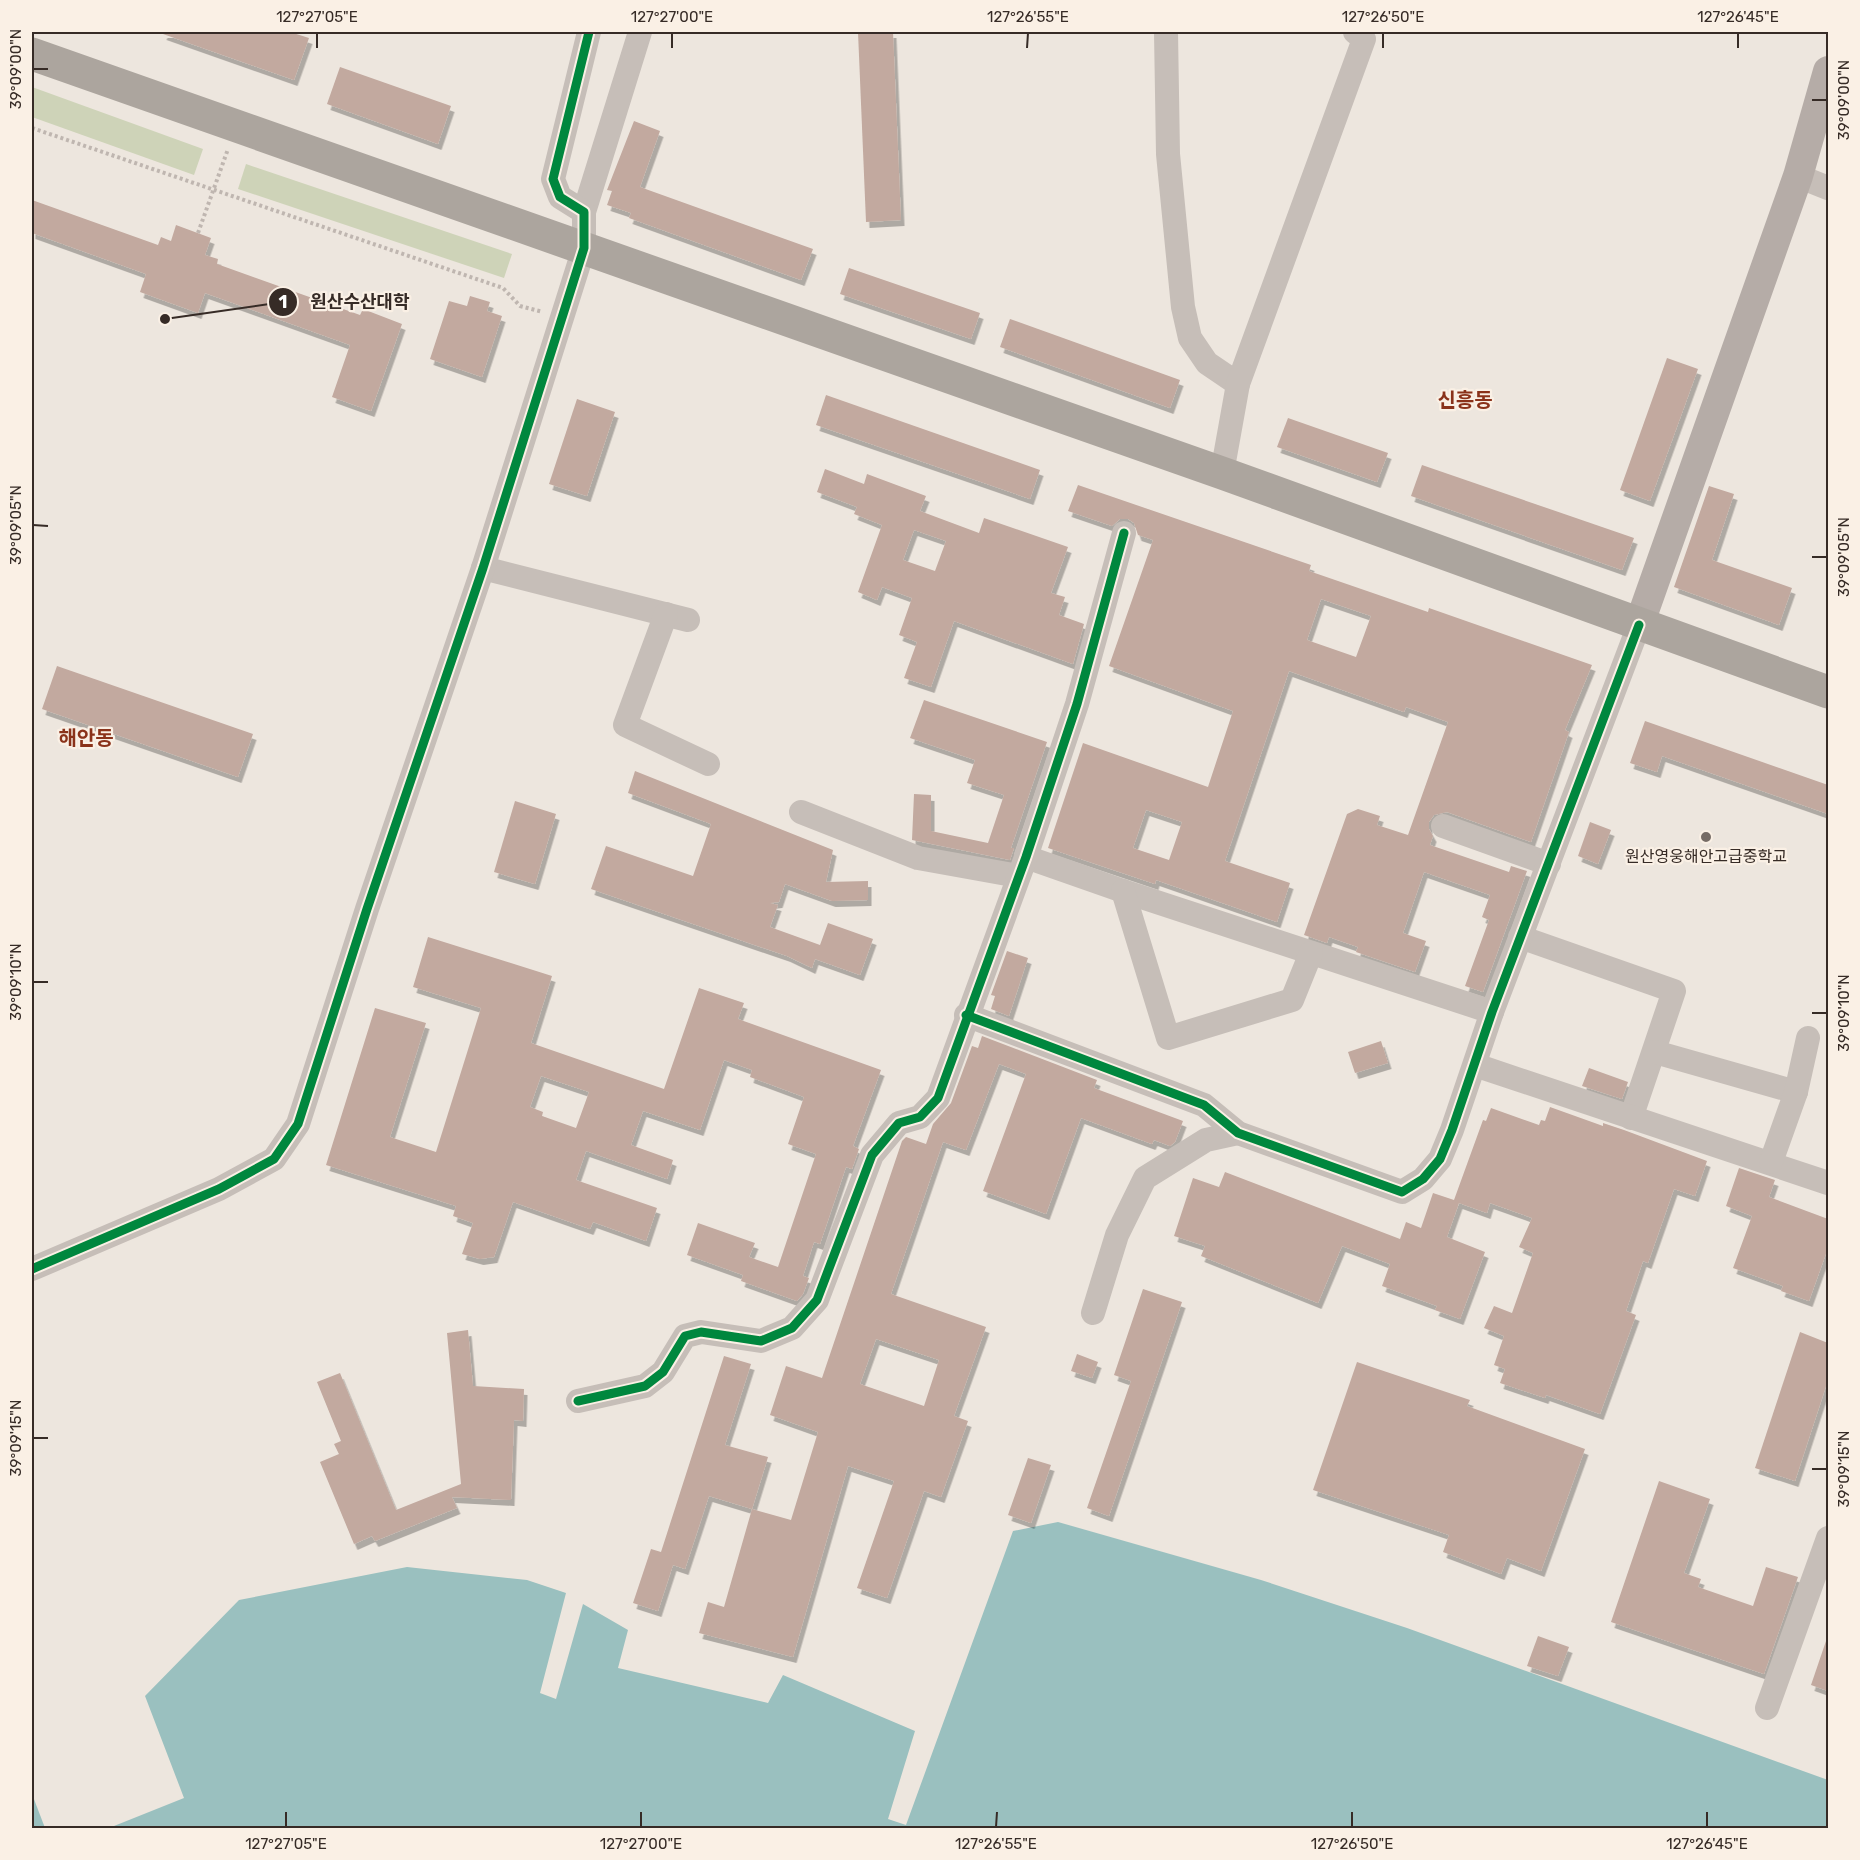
<svg xmlns="http://www.w3.org/2000/svg" width="1860" height="1860" viewBox="0 0 1860 1860" font-family="Rubik,'Noto Sans KR',sans-serif">
	<style>
		.green { fill: #ced3b8 }
		.water { fill: #9ac0bf }
		.building { fill: #c2a99f; fill-rule: evenodd; filter: url(#shadow) }
		.lines { fill: none; stroke-linecap: round; stroke-linejoin: round }
		.path { stroke: #bfb6b0; stroke-width: 4; stroke-dasharray: 3 3; stroke-linecap: butt }
		.minor { stroke: #c6beb8; stroke-width: 24 }
		.major { stroke: #b5aca7; stroke-width: 30 }
		.highway { stroke: #aca59e; stroke-width: 33 }
		.cycleway-casing { stroke: #faf0e5; stroke-width: 13 }
		.cycleway { stroke: #00873e; stroke-width: 9 }
		.ticks { fill: none; stroke: #362b26; stroke-width: 2 }
		.poi-dot { fill: #766c66; stroke: #faf0e5; stroke-width: 2 }
		.labels { text-anchor: middle; stroke-width: 4.5; stroke-linejoin: round; paint-order: stroke }
		.poi-label { font-size: 16px; fill: #362b26; stroke: #faf0e5 }
		.quarter-label { font-size: 20px; font-weight: bold; fill: #8a321a; stroke: #faf0e5 }
		.leader { fill: none; stroke: #362b26; stroke-width: 2 }
		.callout-dot { fill: #362b26; stroke: #faf0e5; stroke-width: 2 }
		.mark-label { font-size: 18px; text-anchor: middle; font-weight: bold; fill: #fff }
		.callout-label { font-size: 18px; text-anchor: middle; font-weight: bold; fill: #362b26; stroke: #faf0e5; stroke-width: 4.5; stroke-linejoin: round; paint-order: stroke }
		.neatline { fill: none; stroke: #362b26; stroke-width: 2 }
		.ticks-label { font-size: 15px; text-anchor: middle; fill: #362b26 }
	</style>
	<defs>
		<filter id="shadow"><feDropShadow dx="3.5" dy="6" stdDeviation="0" flood-color="#0004"/></filter>
	</defs>
	<rect width="100%" height="100%" fill="#ede6de"/>
	<g class="green">
		<path d="M 32,87 L 203,149 L 194,175 L 32,117 Z"/>
		<path d="M 246,164 L 512,254 L 504,278 L 238,189 Z"/>
	</g>
	<g class="water">
		<path d="M 1058,1522 L 1261,1580 L 1407,1628 L 1828,1780 L 1828,1828 L 109,1828 L 184,1798 L 145,1696 L 239,1600 L 407,1567 L 527,1580 L 566,1593 L 540,1693 L 556,1699 L 583,1604 L 628,1630 L 618,1668 L 768,1703 L 783,1675 L 915,1731 L 888,1819 L 906,1825 L 1013,1531 Z"/>
		<path d="M 32,1794 L 45,1828 L 32,1828 Z"/>
	</g>
	<g class="building">
		<path d="M 164,32 L 290,32 L 309,38 L 294,80 L 163,34 Z"/>
		<path d="M 858,32 L 893,32 L 901,220 L 866,222 Z"/>
		<path d="M 340,67 L 451,106 L 438,144 L 327,104 Z"/>
		<path d="M 634,121 L 660,131 L 640,187 L 813,249 L 801,280 L 629,218 L 631,213 L 607,205 L 612,191 L 607,190 Z"/>
		<path d="M 32,200 L 158,245 L 161,237 L 171,241 L 176,225 L 211,238 L 205,255 L 218,259 L 217,264 L 360,315 L 363,309 L 402,324 L 371,411 L 332,397 L 350,345 L 205,293 L 198,313 L 140,292 L 146,274 L 32,233 Z"/>
		<path d="M 849,268 L 980,313 L 971,339 L 840,294 Z"/>
		<path d="M 470,296 L 490,302 L 487,311 L 502,316 L 482,377 L 430,359 L 449,301 L 467,306 Z"/>
		<path d="M 1010,319 L 1180,380 L 1170,408 L 1000,347 Z"/>
		<path d="M 1667,358 L 1698,369 L 1650,501 L 1620,490 Z"/>
		<path d="M 826,395 L 1040,470 L 1030,499 L 816,425 Z"/>
		<path d="M 577,399 L 615,412 L 587,496 L 549,484 Z"/>
		<path d="M 1288,418 L 1388,453 L 1377,482 L 1277,447 Z"/>
		<path d="M 1422,465 L 1634,538 L 1622,570 L 1411,496 Z"/>
		<path d="M 825,469 L 864,484 L 867,474 L 926,496 L 920,511 L 979,533 L 984,518 L 1068,547 L 1051,593 L 1065,597 L 1059,615 L 1084,624 L 1073,664 L 954,621 L 931,687 L 904,678 L 917,642 L 899,635 L 912,598 L 882,587 L 877,600 L 858,592 L 882,525 L 854,514 L 857,507 L 817,492 ZM 914,530 L 946,541 L 935,571 L 903,560 Z"/>
		<path d="M 1078,485 L 1311,565 L 1309,571 L 1428,612 L 1429,608 L 1592,665 L 1565,730 L 1569,732 L 1531,842 L 1447,812 L 1434,815 L 1429,822 L 1429,829 L 1433,836 L 1430,845 L 1509,872 L 1511,866 L 1527,871 L 1483,992 L 1465,986 L 1489,920 L 1482,917 L 1490,895 L 1424,872 L 1403,933 L 1426,941 L 1415,972 L 1356,952 L 1358,947 L 1329,937 L 1327,943 L 1304,935 L 1347,814 L 1358,809 L 1380,816 L 1377,825 L 1408,835 L 1448,722 L 1406,707 L 1404,712 L 1289,671 L 1225,861 L 1290,883 L 1277,922 L 1156,880 L 1155,884 L 1048,848 L 1083,743 L 1208,787 L 1233,711 L 1109,666 L 1153,540 L 1138,535 L 1134,523 L 1128,519 L 1120,519 L 1112,526 L 1068,511 ZM 1321,599 L 1371,616 L 1356,657 L 1307,640 ZM 1146,810 L 1182,822 L 1169,860 L 1133,848 Z"/>
		<path d="M 1709,486 L 1734,494 L 1712,560 L 1792,588 L 1779,625 L 1674,587 Z"/>
		<path d="M 57,666 L 253,734 L 238,777 L 42,709 Z"/>
		<path d="M 924,700 L 1047,742 L 1011,848 L 1014,848 L 1010,860 L 912,840 L 914,794 L 931,795 L 931,831 L 988,843 L 1004,795 L 967,783 L 975,760 L 910,738 Z"/>
		<path d="M 1645,721 L 1828,785 L 1828,814 L 1662,756 L 1657,772 L 1630,763 Z"/>
		<path d="M 635,771 L 833,850 L 826,882 L 868,881 L 868,900 L 832,901 L 785,884 L 779,902 L 770,903 L 778,905 L 770,927 L 820,945 L 828,923 L 873,939 L 860,975 L 815,959 L 812,968 L 787,956 L 591,889 L 606,846 L 693,876 L 711,824 L 628,793 Z"/>
		<path d="M 515,801 L 556,814 L 535,884 L 494,872 Z"/>
		<path d="M 1590,822 L 1611,830 L 1598,864 L 1578,856 Z"/>
		<path d="M 428,937 L 552,976 L 531,1043 L 664,1089 L 699,988 L 744,1003 L 738,1019 L 881,1070 L 853,1146 L 859,1149 L 852,1169 L 846,1167 L 820,1244 L 814,1242 L 803,1276 L 809,1278 L 803,1294 L 797,1301 L 741,1281 L 743,1275 L 687,1255 L 698,1223 L 755,1243 L 749,1257 L 778,1267 L 816,1154 L 788,1144 L 804,1097 L 750,1077 L 752,1070 L 724,1060 L 700,1130 L 643,1111 L 631,1145 L 673,1160 L 667,1179 L 586,1151 L 576,1180 L 657,1208 L 646,1241 L 593,1222 L 590,1229 L 513,1202 L 494,1257 L 480,1259 L 462,1254 L 473,1223 L 453,1216 L 456,1206 L 326,1165 L 375,1008 L 426,1023 L 390,1137 L 436,1152 L 481,1008 L 413,987 ZM 541,1076 L 589,1092 L 576,1128 L 542,1116 L 543,1112 L 530,1107 Z"/>
		<path d="M 1007,951 L 1028,958 L 1009,1016 L 991,1009 L 995,996 L 991,995 Z"/>
		<path d="M 982,1036 L 1097,1080 L 1094,1088 L 1183,1121 L 1175,1142 L 1170,1146 L 1154,1140 L 1152,1144 L 1081,1118 L 1046,1214 L 983,1191 L 1026,1074 L 999,1064 L 966,1150 L 943,1142 L 891,1294 L 986,1327 L 954,1416 L 968,1421 L 941,1497 L 924,1491 L 887,1598 L 857,1588 L 894,1481 L 848,1466 L 793,1657 L 699,1633 L 708,1602 L 724,1607 L 752,1509 L 791,1520 L 818,1432 L 770,1415 L 786,1366 L 822,1378 L 902,1141 L 906,1137 L 926,1144 L 933,1124 L 951,1103 L 972,1046 L 978,1048 ZM 876,1339 L 939,1360 L 924,1406 L 860,1384 Z"/>
		<path d="M 1381,1041 L 1388,1063 L 1355,1073 L 1348,1052 Z"/>
		<path d="M 1589,1068 L 1628,1082 L 1622,1099 L 1582,1086 Z"/>
		<path d="M 1550,1107 L 1603,1126 L 1603,1123 L 1624,1130 L 1707,1161 L 1695,1196 L 1674,1189 L 1648,1263 L 1643,1261 L 1626,1311 L 1636,1315 L 1600,1414 L 1546,1395 L 1545,1398 L 1500,1383 L 1505,1369 L 1494,1365 L 1504,1336 L 1484,1328 L 1494,1306 L 1512,1313 L 1533,1253 L 1519,1247 L 1532,1218 L 1490,1203 L 1487,1213 L 1459,1203 L 1447,1237 L 1485,1252 L 1460,1319 L 1435,1310 L 1437,1306 L 1382,1286 L 1390,1264 L 1342,1246 L 1318,1303 L 1201,1256 L 1205,1246 L 1174,1236 L 1193,1178 L 1219,1187 L 1225,1172 L 1400,1239 L 1406,1222 L 1421,1228 L 1433,1193 L 1454,1200 L 1483,1120 L 1486,1121 L 1491,1108 L 1539,1125 L 1541,1120 L 1545,1121 Z"/>
		<path d="M 1739,1168 L 1775,1180 L 1769,1197 L 1828,1219 L 1828,1248 L 1809,1301 L 1781,1291 L 1783,1286 L 1733,1268 L 1752,1216 L 1726,1206 Z"/>
		<path d="M 1143,1289 L 1182,1302 L 1109,1516 L 1087,1508 L 1131,1381 L 1114,1375 Z"/>
		<path d="M 468,1330 L 473,1386 L 524,1389 L 523,1421 L 514,1420 L 511,1500 L 452,1497 L 457,1508 L 375,1541 L 372,1536 L 354,1544 L 320,1462 L 339,1454 L 334,1444 L 341,1441 L 317,1382 L 340,1373 L 396,1510 L 461,1484 L 447,1333 Z"/>
		<path d="M 1800,1332 L 1828,1343 L 1828,1380 L 1795,1481 L 1755,1468 Z"/>
		<path d="M 1077,1354 L 1098,1362 L 1092,1378 L 1071,1371 Z"/>
		<path d="M 724,1356 L 751,1364 L 725,1445 L 768,1457 L 752,1509 L 709,1496 L 685,1569 L 673,1565 L 658,1611 L 633,1603 L 651,1549 L 661,1552 Z"/>
		<path d="M 1357,1362 L 1470,1400 L 1467,1406 L 1585,1449 L 1541,1571 L 1507,1558 L 1501,1574 L 1443,1552 L 1449,1535 L 1313,1490 Z"/>
		<path d="M 1028,1458 L 1051,1465 L 1031,1523 L 1008,1515 Z"/>
		<path d="M 1659,1481 L 1710,1499 L 1684,1573 L 1701,1579 L 1698,1587 L 1753,1606 L 1766,1567 L 1798,1577 L 1764,1674 L 1611,1622 Z"/>
		<path d="M 1538,1636 L 1569,1647 L 1558,1676 L 1527,1666 Z"/>
		<path d="M 1826,1641 L 1828,1641 L 1828,1691 L 1811,1685 Z"/>
	</g>
	<g class="lines">
		<g class="path">
			<path d="M 32,128 L 503,288 L 520,306 L 543,312"/>
			<path d="M 198,233 L 228,149"/>
		</g>
		<g class="minor">
			<path d="M 1166,32 L 1168,154 L 1183,307 L 1190,338 L 1207,363 L 1238,384"/>
			<path d="M 1798,176 L 1828,188"/>
			<path d="M 584,212 L 640,32"/>
			<path d="M 1222,473 L 1238,384 L 1364,39 L 1355,32"/>
			<path d="M 483,568 L 688,620"/>
			<path d="M 666,614 L 625,725 L 708,764"/>
			<path d="M 801,812 L 918,858 L 1018,876"/>
			<path d="M 1443,826 L 1549,864"/>
			<path d="M 1026,857 L 1123,891 L 1492,1012"/>
			<path d="M 1123,891 L 1168,1038 L 1292,1000 L 1311,953"/>
			<path d="M 1520,937 L 1674,991 L 1631,1118"/>
			<path d="M 966,1015 L 1204,1105 L 1238,1133 L 1402,1192 L 1423,1179 L 1440,1159 L 1452,1130 L 1492,1012 L 1639,625"/>
			<path d="M 1655,1052 L 1796,1092"/>
			<path d="M 1475,1065 L 1828,1183"/>
			<path d="M 1771,1162 L 1796,1092 L 1808,1038"/>
			<path d="M 32,1269 L 219,1189 L 274,1159 L 298,1124 L 367,909 L 483,568 L 584,248 L 584,212 L 560,197 L 553,179 L 589,32"/>
			<path d="M 1093,1313 L 1117,1235 L 1145,1178 L 1206,1140 L 1238,1133"/>
			<path d="M 578,1401 L 645,1386 L 663,1372 L 685,1336 L 701,1332 L 761,1341 L 792,1328 L 817,1300 L 872,1155 L 899,1123 L 920,1117 L 938,1098 L 1026,857 L 1077,704 L 1124,533"/>
			<path d="M 1767,1708 L 1828,1538"/>
		</g>
		<path class="major" d="M 1639,625 L 1798,176 L 1828,71"/>
		<path class="highway" d="M 32,54 L 1222,473 L 1828,692"/>
		<g class="cycleway-casing">
			<g id="cycleway">
				<path d="M 966,1015 L 1204,1105 L 1238,1133 L 1402,1192 L 1423,1179 L 1440,1159 L 1452,1130 L 1492,1012 L 1639,625"/>
				<path d="M 32,1269 L 219,1189 L 274,1159 L 298,1124 L 367,909 L 483,568 L 584,248 L 584,212 L 560,197 L 553,179 L 589,32"/>
				<path d="M 578,1401 L 645,1386 L 663,1372 L 685,1336 L 701,1332 L 761,1341 L 792,1328 L 817,1300 L 872,1155 L 899,1123 L 920,1117 L 938,1098 L 1026,857 L 1077,704 L 1124,533"/>
			</g>
		</g>
		<use href="#cycleway" class="cycleway"/>
	</g>
	<path class="ticks" d="M 317,48 L 317,33M 672,48 L 672,33M 1027,48 L 1028,33M 1383,48 L 1383,33M 1738,48 L 1738,33M 33,69 L 48,69M 1812,100 L 1827,100M 33,525 L 48,526M 1812,557 L 1827,557M 33,982 L 48,982M 1812,1013 L 1827,1013M 33,1438 L 48,1438M 1812,1469 L 1827,1469M 286,1827 L 286,1812M 641,1827 L 641,1812M 996,1827 L 997,1812M 1352,1827 L 1352,1812M 1707,1827 L 1707,1812"/>
	<circle class="poi-dot" cx="1706" cy="837" r="6"/>
	<g class="labels">
		<g class="poi-label">
			<text x="1706" y="862">원산영웅해안고급중학교</text>
		</g>
		<g class="quarter-label">
			<text x="1465" y="407">신흥동</text>
			<text x="86" y="745">해안동</text>
		</g>
	</g>
	<path class="leader" d="M165 319L283 302"/>
	<g class="callout-dot">
		<circle cx="165" cy="319" r="6"/>
		<circle cx="283" cy="302" r="15"/>
	</g>
	<g class="mark-label">
		<text x="283" y="308">1</text>
	</g>
	<g class="callout-label">
		<text x="360" y="308">원산수산대학</text>
	</g>
	<rect width="1860" height="1860" fill="none" stroke="#faf0e5" stroke-width="66"/>
	<rect x="33" y="33" width="1794" height="1794" class="neatline"/>
	<g class="ticks-label">
		<text x="317" y="22">127°27'05"E</text>
		<text x="672" y="22">127°27'00"E</text>
		<text x="1028" y="22">127°26'55"E</text>
		<text x="1383" y="22">127°26'50"E</text>
		<text x="1738" y="22">127°26'45"E</text>
		<text transform="translate(16 69) rotate(-90)" y="5">39°09'00"N</text>
		<text transform="translate(1844 100) rotate(-90)" y="5">39°09'00"N</text>
		<text transform="translate(16 525) rotate(-90)" y="5">39°09'05"N</text>
		<text transform="translate(1844 557) rotate(-90)" y="5">39°09'05"N</text>
		<text transform="translate(16 982) rotate(-90)" y="5">39°09'10"N</text>
		<text transform="translate(1844 1013) rotate(-90)" y="5">39°09'10"N</text>
		<text transform="translate(16 1438) rotate(-90)" y="5">39°09'15"N</text>
		<text transform="translate(1844 1469) rotate(-90)" y="5">39°09'15"N</text>
		<text x="286" y="1849">127°27'05"E</text>
		<text x="641" y="1849">127°27'00"E</text>
		<text x="996" y="1849">127°26'55"E</text>
		<text x="1352" y="1849">127°26'50"E</text>
		<text x="1707" y="1849">127°26'45"E</text>
	</g>
</svg>
